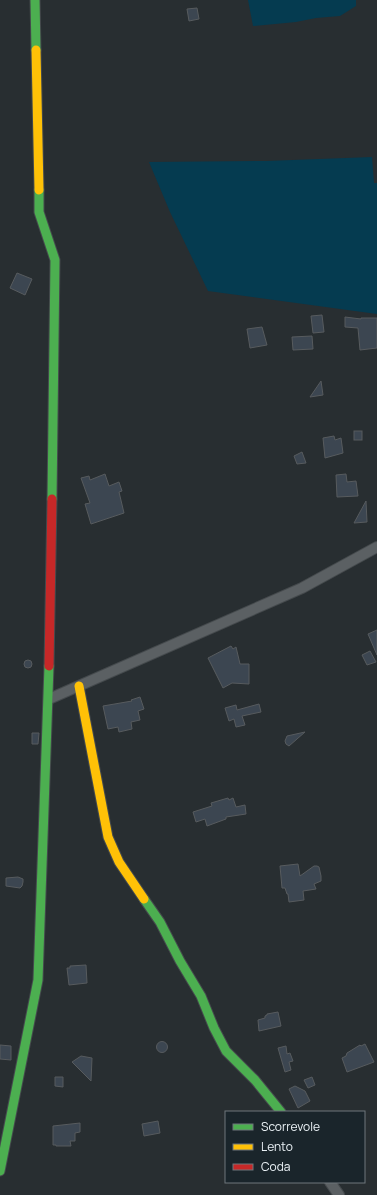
<svg xmlns="http://www.w3.org/2000/svg" width="377" height="1195" viewBox="0 0 377 1195" font-family="Manrope,sans-serif">
	<style>
		.green { fill: #053b50 }
		.building { fill: #3c4651; stroke: #575b5e }
		.lines { fill: none; stroke-linecap: round; stroke-linejoin: round }
		.street-casing { stroke: #454a4d; stroke-width: 12 }
		.fast-casing { stroke: #454a4d; stroke-width: 11 }
		.slow-casing { stroke: #454a4d; stroke-width: 11 }
		.jam-casing { stroke: #454a4d; stroke-width: 11 }
		.street { stroke: #5b6063; stroke-width: 10 }
		.fast { stroke: #4caf50; stroke-width: 9 }
		.slow { stroke: #ffc107; stroke-width: 9 }
		.jam { stroke: #c62828; stroke-width: 9 }
	</style>
	<rect width="100%" height="100%" fill="#282e31"/>
	<g class="green">
		<path d="M 248,0 L 356,0 L 356,6 L 340,16 L 316,18 L 296,22 L 253,26 Z"/>
		<path d="M 372,157 L 374,183 L 377,183 L 377,314 L 208,291 L 170,212 L 149,162 L 266,161 Z"/>
	</g>
	<g class="building">
		<path d="M 197,8 L 199,19 L 189,21 L 187,9 Z"/>
		<path d="M 17,273 L 32,279 L 25,295 L 10,288 Z"/>
		<path d="M 322,315 L 324,332 L 313,333 L 311,316 Z"/>
		<path d="M 345,317 L 361,319 L 361,318 L 377,318 L 377,348 L 360,350 L 358,328 L 345,327 Z"/>
		<path d="M 262,327 L 267,345 L 250,348 L 247,329 Z"/>
		<path d="M 312,336 L 313,349 L 293,350 L 292,337 Z"/>
		<path d="M 321,381 L 323,395 L 310,397 Z"/>
		<rect x="354" y="431" width="8" height="9"/>
		<path d="M 334,436 L 335,440 L 341,438 L 343,453 L 325,458 L 323,438 Z"/>
		<path d="M 302,452 L 306,463 L 297,464 L 294,456 Z"/>
		<path d="M 105,474 L 109,486 L 119,482 L 122,491 L 119,492 L 124,513 L 91,524 L 85,504 L 90,503 L 81,478 L 89,476 L 90,480 Z"/>
		<path d="M 346,474 L 347,482 L 356,481 L 358,496 L 337,497 L 336,475 Z"/>
		<path d="M 366,501 L 367,522 L 354,523 Z"/>
		<path d="M 377,630 L 377,655 L 368,634 Z"/>
		<path d="M 231,646 L 233,649 L 236,647 L 240,664 L 249,664 L 249,684 L 232,683 L 223,688 L 208,658 Z"/>
		<path d="M 370,651 L 376,662 L 367,665 L 362,655 Z"/>
		<circle cx="28" cy="664" r="4"/>
		<path d="M 140,697 L 144,709 L 138,711 L 140,720 L 131,722 L 132,729 L 119,732 L 118,727 L 108,729 L 103,706 L 132,701 L 131,700 Z"/>
		<path d="M 259,704 L 261,712 L 242,716 L 245,725 L 236,727 L 234,719 L 229,721 L 225,708 L 236,705 L 237,710 Z"/>
		<path d="M 305,732 L 289,746 L 286,744 L 285,741 L 287,736 Z"/>
		<path d="M 32,733 L 39,733 L 38,744 L 32,744 Z"/>
		<path d="M 228,798 L 229,800 L 233,798 L 236,807 L 245,805 L 246,814 L 226,817 L 226,819 L 207,826 L 205,819 L 196,822 L 193,812 L 212,806 L 211,803 Z"/>
		<path d="M 298,864 L 300,876 L 314,866 L 317,866 L 319,867 L 321,876 L 321,881 L 314,884 L 316,889 L 303,891 L 304,900 L 289,902 L 288,894 L 287,894 L 285,888 L 282,888 L 280,866 Z"/>
		<path d="M 18,877 L 23,879 L 23,882 L 22,886 L 20,888 L 6,886 L 6,878 Z"/>
		<path d="M 86,965 L 87,983 L 69,985 L 67,968 L 70,968 L 70,966 Z"/>
		<path d="M 278,1012 L 281,1026 L 259,1031 L 258,1020 L 265,1018 L 265,1016 L 267,1015 L 267,1014 Z"/>
		<circle cx="162" cy="1047" r="5.5"/>
		<path d="M 365,1044 L 374,1062 L 347,1072 L 342,1058 L 346,1056 L 347,1053 L 360,1045 L 361,1046 Z"/>
		<path d="M 0,1045 L 11,1046 L 11,1060 L 0,1059 Z"/>
		<path d="M 286,1046 L 287,1054 L 290,1053 L 293,1061 L 289,1062 L 291,1070 L 285,1072 L 278,1048 Z"/>
		<path d="M 81,1056 L 92,1058 L 91,1081 L 72,1062 Z"/>
		<path d="M 55,1077 L 63,1077 L 63,1087 L 55,1086 Z"/>
		<path d="M 312,1077 L 315,1085 L 308,1088 L 304,1080 Z"/>
		<path d="M 295,1086 L 305,1091 L 310,1101 L 298,1108 L 289,1089 Z"/>
		<path d="M 158,1121 L 160,1133 L 144,1136 L 142,1124 Z"/>
		<path d="M 80,1123 L 80,1132 L 75,1133 L 75,1141 L 70,1141 L 71,1146 L 56,1146 L 56,1145 L 53,1145 L 53,1126 Z"/>
	</g>
	<g class="lines">
		<g class="street-casing">
			<g id="street">
				<path d="M 49,699 L 302,588 L 377,547"/>
				<path d="M 330,1182 L 339,1195"/>
			</g>
		</g>
		<g class="fast-casing">
			<g id="fast">
				<path d="M 35,0 L 36,50"/>
				<path d="M 39,190 L 39,212 L 55,260 L 52,499"/>
				<path d="M 144,899 L 160,922 L 180,961 L 201,996 L 214,1028 L 226,1051 L 255,1080 L 281,1112"/>
				<path d="M 0,1171 L 38,980 L 49,666"/>
			</g>
		</g>
		<g class="slow-casing">
			<g id="slow">
				<path d="M 36,50 L 39,190"/>
				<path d="M 79,686 L 108,837 L 119,862 L 144,899"/>
			</g>
		</g>
		<g class="jam-casing">
			<path id="jam" d="M 49,666 L 52,499"/>
		</g>
		<use href="#street" class="street"/>
		<use href="#fast" class="fast"/>
		<use href="#slow" class="slow"/>
		<use href="#jam" class="jam"/>
	</g>
	<rect x="225" y="1111" width="140" height="72" fill="#1a252b" stroke="#6e777c"/>
	<rect x="233" y="1124" width="20" height="6" fill="#4caf50" stroke="#6e777c"/>
	<text x="261" y="1131" font-size="12" fill="#ebf2f6">Scorrevole</text>
	<rect x="233" y="1144" width="20" height="6" fill="#ffc107" stroke="#6e777c"/>
	<text x="261" y="1151" font-size="12" fill="#ebf2f6">Lento</text>
	<rect x="233" y="1164" width="20" height="6" fill="#c62828" stroke="#6e777c"/>
	<text x="261" y="1171" font-size="12" fill="#ebf2f6">Coda</text>
</svg>
